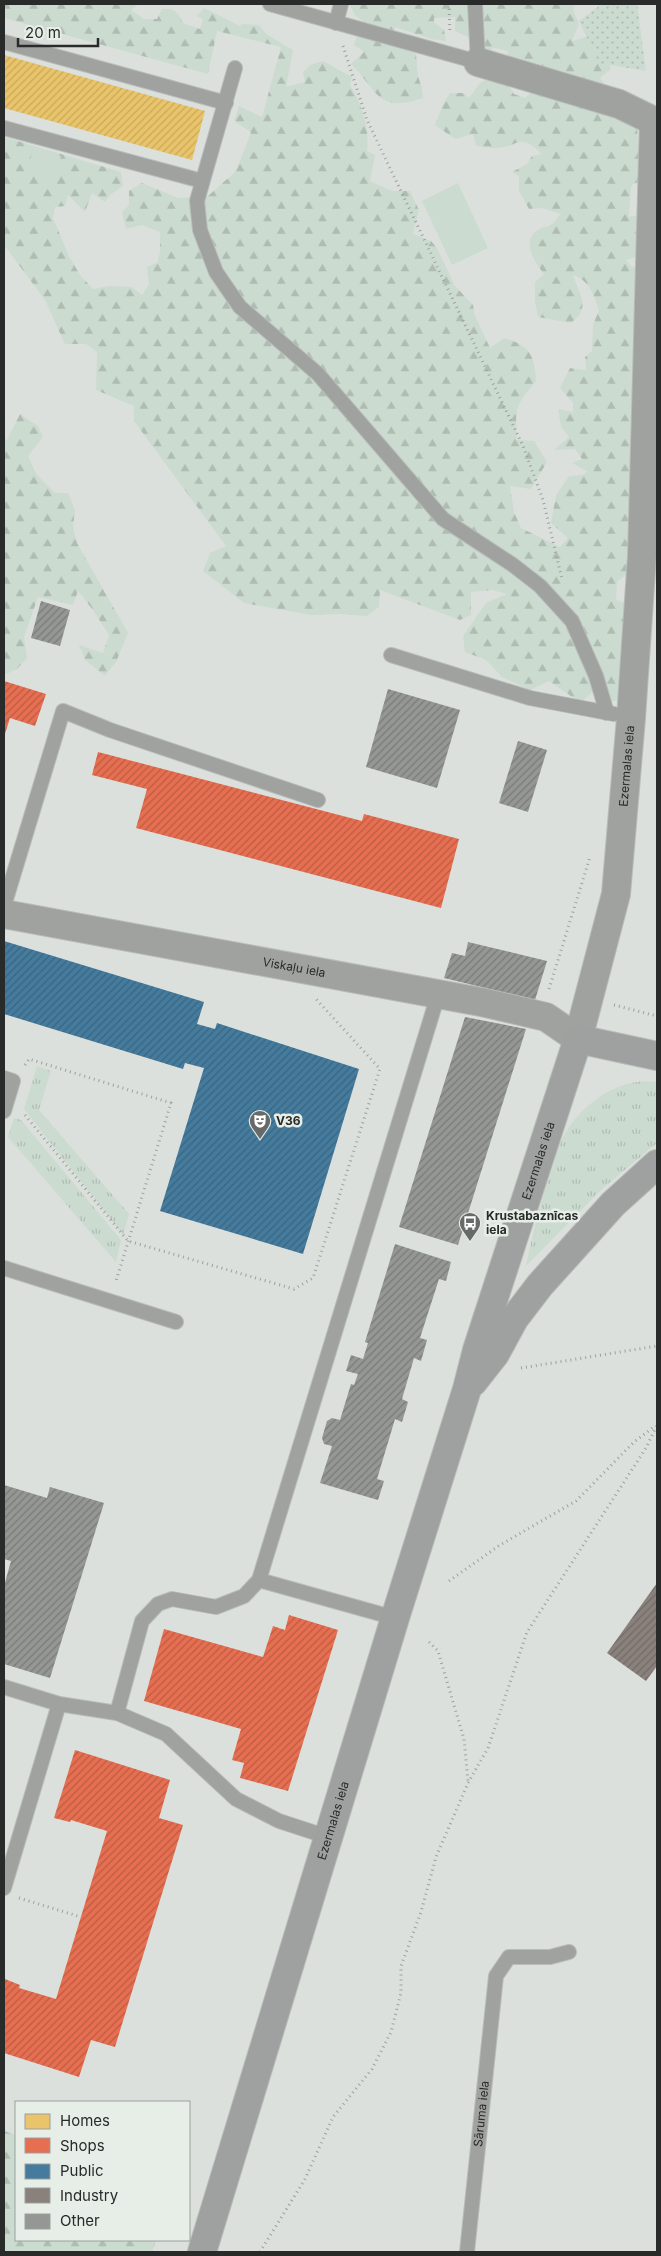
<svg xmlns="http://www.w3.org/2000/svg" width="661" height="2256" viewBox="0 0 661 2256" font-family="Inter,sans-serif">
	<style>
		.grass { fill: url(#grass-tufts) }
		.forest { fill: url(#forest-firs) }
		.park { fill: #ccdbcf }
		.garden { fill: url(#garden-dots) }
		.homes { fill: url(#homes-hatch) }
		.shops { fill: url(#shops-hatch) }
		.public { fill: url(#public-hatch) }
		.industry { fill: url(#industry-hatch) }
		.building { fill: url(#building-hatch) }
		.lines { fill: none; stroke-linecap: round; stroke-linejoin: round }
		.lane-casing { stroke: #b8bbb9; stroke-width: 16 }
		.street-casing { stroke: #b8bbb9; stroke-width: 30 }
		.secondary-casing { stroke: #b8bbb9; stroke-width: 30 }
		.path { stroke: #9ea09f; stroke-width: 3; stroke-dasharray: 1 4; stroke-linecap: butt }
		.lane { stroke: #a0a2a0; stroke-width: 14 }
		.street { stroke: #a0a2a0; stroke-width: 28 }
		.secondary { stroke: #9fa1a0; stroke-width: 28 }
		.labels { text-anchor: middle; stroke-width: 5; stroke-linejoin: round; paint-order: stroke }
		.street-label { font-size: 12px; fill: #282b29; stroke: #e7eee8 }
		.poi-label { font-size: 12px; font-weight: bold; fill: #282b29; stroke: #e7eee8; text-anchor: start }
	</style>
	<defs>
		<pattern id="grass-tufts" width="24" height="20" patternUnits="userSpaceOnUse" patternTransform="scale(1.25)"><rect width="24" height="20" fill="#ccdbcf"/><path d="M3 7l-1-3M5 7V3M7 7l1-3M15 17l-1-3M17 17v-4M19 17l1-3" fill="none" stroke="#afbcb2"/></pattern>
		<pattern id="forest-firs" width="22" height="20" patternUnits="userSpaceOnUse" patternTransform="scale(1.25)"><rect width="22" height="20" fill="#ccdbcf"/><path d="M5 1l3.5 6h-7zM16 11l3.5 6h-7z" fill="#afbcb2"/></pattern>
		<pattern id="garden-dots" width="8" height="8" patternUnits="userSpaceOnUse" patternTransform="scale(1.25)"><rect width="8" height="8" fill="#ccdbcf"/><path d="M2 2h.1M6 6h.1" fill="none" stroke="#afbcb2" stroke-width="1.8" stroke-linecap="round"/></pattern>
		<pattern id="homes-hatch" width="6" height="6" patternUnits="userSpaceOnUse" patternTransform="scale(1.25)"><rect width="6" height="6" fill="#e9c46a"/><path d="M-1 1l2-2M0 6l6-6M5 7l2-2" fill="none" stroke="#c8a95c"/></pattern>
		<pattern id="shops-hatch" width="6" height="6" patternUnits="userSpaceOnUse" patternTransform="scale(1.25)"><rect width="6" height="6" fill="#e76f51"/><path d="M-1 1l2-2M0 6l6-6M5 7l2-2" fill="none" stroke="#bb5b43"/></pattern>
		<pattern id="public-hatch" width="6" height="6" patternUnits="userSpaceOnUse" patternTransform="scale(1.25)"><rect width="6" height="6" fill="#457b9d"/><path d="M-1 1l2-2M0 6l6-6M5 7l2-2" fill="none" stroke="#3a6580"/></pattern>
		<pattern id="industry-hatch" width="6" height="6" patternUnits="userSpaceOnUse" patternTransform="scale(1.25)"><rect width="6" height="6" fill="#8a817c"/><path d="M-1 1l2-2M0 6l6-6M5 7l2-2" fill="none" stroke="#716a66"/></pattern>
		<pattern id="building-hatch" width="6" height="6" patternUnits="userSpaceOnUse" patternTransform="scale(1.25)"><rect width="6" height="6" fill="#949794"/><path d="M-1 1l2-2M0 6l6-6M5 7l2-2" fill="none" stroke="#797b79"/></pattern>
	</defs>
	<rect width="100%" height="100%" fill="#dbe0dc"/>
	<g class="grass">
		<path d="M 37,1066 L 51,1071 L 39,1110 L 129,1214 L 123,1235 L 24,1109 Z"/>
		<path d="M 657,1082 L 657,1143 L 602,1189 L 526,1266 C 533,1232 541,1199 553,1166 C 556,1156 559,1146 563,1137 C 581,1104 619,1076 657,1082 Z"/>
		<path d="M 14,1118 L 21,1120 L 121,1240 L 116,1262 L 8,1137 Z"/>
	</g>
	<g class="forest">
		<path d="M 4,4 L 139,4 L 131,10 L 144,19 L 157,19 L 162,9 C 174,8 178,12 183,23 L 200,29 L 203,19 L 197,16 L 204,8 L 240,26 L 242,24 L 259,25 L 266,34 L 293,50 L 286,87 L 305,82 L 303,72 L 310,65 L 323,61 L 352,77 L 350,85 C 362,104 370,129 367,151 L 375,155 L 370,181 L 392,191 L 410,191 L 419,210 L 413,234 L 431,241 L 437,248 L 455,286 L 473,305 L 475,316 L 490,348 L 504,338 C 529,345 535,355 536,381 C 515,406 515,408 517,440 L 534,441 L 547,462 L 531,489 L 510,486 L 514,512 L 521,528 L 560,547 L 568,538 L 551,523 L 556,495 L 569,476 L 582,475 L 588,472 L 572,463 L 582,459 L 575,449 L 554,450 L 569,437 L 561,427 L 558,409 L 573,412 L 573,403 L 560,388 L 570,368 L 586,370 L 585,357 L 592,351 L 593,325 L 599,310 C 594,295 589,280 573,275 C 579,294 592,308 571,323 L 538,317 L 535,301 L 535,282 L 544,274 C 536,264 522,243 535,232 C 546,223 549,232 560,214 L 543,208 L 529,209 L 519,191 L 519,176 L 512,172 L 527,164 L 532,156 L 542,154 C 518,132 522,146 496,148 C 490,149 482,146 476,146 L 473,134 L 455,139 L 435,125 L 444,102 L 450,93 L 463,93 L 469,98 L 479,84 L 489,77 L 507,83 L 514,94 L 525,98 L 532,91 L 505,62 L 508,51 L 494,48 L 483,53 L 469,48 L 470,38 L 455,31 L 455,17 L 434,18 L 434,22 L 444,30 L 446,41 L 431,39 L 395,27 L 392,40 L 416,54 L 418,76 L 422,88 L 423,98 C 376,114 378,90 351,64 L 364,52 L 354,45 L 358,34 L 367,25 L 355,15 L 349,4 L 575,4 L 573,10 L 579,24 L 572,41 L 589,36 L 603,46 L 611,69 L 600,78 L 637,128 L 639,149 L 647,158 L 639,182 L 633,184 L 631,188 L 629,217 L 643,214 L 643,255 L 626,260 L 632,267 L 641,266 L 635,361 L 632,370 L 638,376 L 633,548 L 626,558 L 633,569 L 617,582 L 616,600 C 635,604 643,623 651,639 L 643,643 L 645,672 L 649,675 L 625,700 L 605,702 L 597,687 L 581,703 L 549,681 L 530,690 L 502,677 L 486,660 L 465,652 L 463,636 L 486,603 L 507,594 L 492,590 L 471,592 L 471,615 L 460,620 L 380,590 L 379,607 L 367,616 L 341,614 L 311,615 L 244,603 L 203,571 L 210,553 L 226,546 L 134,421 L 134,406 L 96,390 L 97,352 L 86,344 L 65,344 L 45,300 L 4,245 L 4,137 L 121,172 L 123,186 L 110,195 L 105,202 L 92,193 L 85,212 L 68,195 L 65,206 L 55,207 L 53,218 L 69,256 L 80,275 L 93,289 L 109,286 L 132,287 L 142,295 L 149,284 L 147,267 L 158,262 L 160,251 L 160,232 L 142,225 L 126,229 L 122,212 L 129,205 L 129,191 L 142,183 L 178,198 L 208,196 L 236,171 L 251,132 L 234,121 L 239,106 L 262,117 L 281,47 L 217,31 L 208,74 L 4,18 Z"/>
		<path d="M 20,414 L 38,426 L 43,437 L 28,456 L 37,475 L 55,493 L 68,493 L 75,510 L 73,527 L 77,543 L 128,633 L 116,662 L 105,676 L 85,660 L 79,645 L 103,653 L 109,635 L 93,610 L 78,591 L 73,605 L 38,597 L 24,637 L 27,658 L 17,669 L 4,675 L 4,439 L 7,440 Z"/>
		<path d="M 4,2131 L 16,2135 L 16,2240 L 156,2240 L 152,2252 L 4,2252 Z"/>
	</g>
	<g class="park">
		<path d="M 33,149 L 61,156 L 55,180 L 27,173 Z"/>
		<path d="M 458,183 L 488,248 L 452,265 L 422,201 Z"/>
	</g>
	<path class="garden" d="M 602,4 L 637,4 L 646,71 L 599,63 L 579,21 Z"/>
	<path class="homes" d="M 4,55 L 205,111 L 192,160 L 4,108 Z"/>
	<g class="shops">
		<path d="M 4,681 L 46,694 L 35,726 L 10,718 L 4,737 Z"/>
		<path d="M 98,752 L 362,821 L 364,814 L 459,839 L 441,908 L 136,828 L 147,789 L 92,775 Z"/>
		<path d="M 289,1615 L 338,1630 L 288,1791 L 240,1778 L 244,1763 L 232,1760 L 241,1729 L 144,1701 L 164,1629 L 263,1657 L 273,1626 L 285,1630 Z"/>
		<path d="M 75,1750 L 170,1780 L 159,1818 L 183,1825 L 115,2047 L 91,2040 L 79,2077 L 4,2053 L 5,1979 L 20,1985 L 19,1988 L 56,1999 L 107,1831 L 71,1820 L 70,1822 L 54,1818 Z"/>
	</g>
	<path class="public" d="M 4,941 L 204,1002 L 197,1024 L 215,1029 L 217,1023 L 359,1069 L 303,1254 L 160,1211 L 204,1068 L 185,1063 L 183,1069 L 4,1014 Z"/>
	<path class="industry" d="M 657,1583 L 657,1666 L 646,1681 L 607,1653 Z"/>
	<g class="building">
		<path d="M 41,601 L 70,610 L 60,646 L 31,638 Z"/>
		<path d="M 388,689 L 460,710 L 437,788 L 366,767 Z"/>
		<path d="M 518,741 L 547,750 L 528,812 L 499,803 Z"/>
		<path d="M 468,942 L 547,961 L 535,1000 L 444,978 L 452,953 L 465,956 Z"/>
		<path d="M 465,1017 L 526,1029 L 458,1245 L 399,1227 Z"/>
		<path d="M 395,1244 L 451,1262 L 446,1281 L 439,1279 L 420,1338 L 427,1340 L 421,1361 L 414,1358 L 402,1399 L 408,1402 L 402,1422 L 395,1419 L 377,1479 L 384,1481 L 378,1500 L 320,1483 L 332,1446 L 324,1444 L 322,1438 L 327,1421 L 332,1418 L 340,1420 L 351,1384 L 354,1385 L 358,1374 L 346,1371 L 351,1355 L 363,1359 L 368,1343 L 365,1342 Z"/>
		<path d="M 4,1485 L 47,1498 L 50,1487 L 104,1503 L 50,1678 L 4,1664 L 4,1586 L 11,1561 L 4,1559 Z"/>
	</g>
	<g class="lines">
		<g class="lane-casing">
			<g id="lane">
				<path d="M 270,4 L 478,62 L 475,4"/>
				<path d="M 336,23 L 341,4"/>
				<path d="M 4,42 L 226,103"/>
				<path d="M 235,68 L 197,201 L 200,230 L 216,272 L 240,307 L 318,374 L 443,519 L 513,565 L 540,586 L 572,621 L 596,676 L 607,713"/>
				<path d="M 4,128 L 202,181"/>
				<path d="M 391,655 L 530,698 L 614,714"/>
				<path d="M 4,906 L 63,711 L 110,730 L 318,800"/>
				<path d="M 4,1078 L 13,1081 L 4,1111"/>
				<path d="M 4,1268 L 176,1322"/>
				<path d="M 259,1580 L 395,1618"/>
				<path d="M 4,1687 L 59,1704 L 117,1713 L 142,1621 L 158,1604 L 172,1599 L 216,1607 L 244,1596 L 259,1580 L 438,995"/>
				<path d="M 117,1713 L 166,1734 L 236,1799 L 279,1821 L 328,1837"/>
				<path d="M 4,1888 L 59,1704"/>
				<path id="s1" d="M 467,2252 L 496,1976 L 509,1957 L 550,1957 L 569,1952"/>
			</g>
		</g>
		<g class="street-casing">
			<g id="street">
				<path d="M 478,62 L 619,104 L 654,121"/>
				<path id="s2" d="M 4,914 L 481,1002 L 546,1017 L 578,1039 L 616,894 L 631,718 L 642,556 L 654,121"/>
			</g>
		</g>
		<g class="secondary-casing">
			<g id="secondary">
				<path d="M 473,1382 L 495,1354 L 514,1319 L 540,1285 L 613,1204 L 657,1164"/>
				<path id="s3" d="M 202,2252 L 395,1618 L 467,1389 L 477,1350 L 578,1039 L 657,1056"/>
			</g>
		</g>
		<g class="path">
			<path d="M 449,4 L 450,34"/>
			<path d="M 343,46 L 367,120 L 523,446 L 543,500 L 562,579"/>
			<path d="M 549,989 L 590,857"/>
			<path d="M 614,1005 L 657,1016"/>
			<path d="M 25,1065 L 29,1059 L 171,1103 L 116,1281"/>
			<path d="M 25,1115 L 128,1241 L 294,1289 L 313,1278 L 380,1069 L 316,999"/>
			<path d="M 521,1368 L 657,1346"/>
			<path d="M 449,1581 L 500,1545 L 576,1501 L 634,1442 L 655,1426"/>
			<path d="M 429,1642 L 438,1651 L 464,1739 L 468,1781"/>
			<path d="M 19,1898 L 81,1917"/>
			<path d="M 260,2252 L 305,2179 L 333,2117 L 372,2069 L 391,2032 L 401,1993 L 401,1966 L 421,1912 L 436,1857 L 468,1783 L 488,1748 L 527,1632 L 646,1448 L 657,1425"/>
		</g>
		<use href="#lane" class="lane"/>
		<use href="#street" class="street"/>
		<use href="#secondary" class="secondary"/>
	</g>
	<defs>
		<g id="theatre-pin" transform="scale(1.125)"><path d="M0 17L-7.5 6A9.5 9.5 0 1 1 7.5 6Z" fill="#676a68" stroke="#e7eee8"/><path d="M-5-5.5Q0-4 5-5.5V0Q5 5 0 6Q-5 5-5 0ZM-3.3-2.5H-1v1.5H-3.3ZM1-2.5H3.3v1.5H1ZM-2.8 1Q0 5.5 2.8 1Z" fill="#fff"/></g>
		<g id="bus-pin" transform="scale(1.125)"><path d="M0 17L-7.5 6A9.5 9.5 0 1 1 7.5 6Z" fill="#676a68" stroke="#e7eee8"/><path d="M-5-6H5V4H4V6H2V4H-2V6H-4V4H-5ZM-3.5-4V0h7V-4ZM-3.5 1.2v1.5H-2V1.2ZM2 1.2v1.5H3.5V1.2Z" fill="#fff"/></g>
	</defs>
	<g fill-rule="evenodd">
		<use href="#theatre-pin" x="260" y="1121"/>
		<use href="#bus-pin" x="470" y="1223"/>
	</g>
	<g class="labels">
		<g class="street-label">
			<text dy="4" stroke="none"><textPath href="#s2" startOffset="869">Ezermalas iela</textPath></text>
			<text dy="4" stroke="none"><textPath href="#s2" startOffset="295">Viskaļu iela</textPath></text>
			<text dy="4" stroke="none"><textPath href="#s3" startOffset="1142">Ezermalas iela</textPath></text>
			<text dy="4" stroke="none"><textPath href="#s3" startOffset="451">Ezermalas iela</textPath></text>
			<text dy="4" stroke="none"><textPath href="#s1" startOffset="139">Sāruma iela</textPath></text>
		</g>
		<g class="poi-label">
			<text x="276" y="1125">V36</text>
			<text x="486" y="1220">Krustabaznīcas<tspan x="486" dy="14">iela</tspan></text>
		</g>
	</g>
	<rect width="661" height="2256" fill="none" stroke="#282b29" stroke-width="10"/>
	<rect x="15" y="2101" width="175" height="140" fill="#e7eee8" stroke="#9ba09c"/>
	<rect x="25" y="2114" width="25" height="15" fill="#e9c46a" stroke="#9ba09c"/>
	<text x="60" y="2126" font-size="15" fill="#282b29">Homes</text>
	<rect x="25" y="2138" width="25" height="15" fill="#e76f51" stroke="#9ba09c"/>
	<text x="60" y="2151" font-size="15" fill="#282b29">Shops</text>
	<rect x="25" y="2164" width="25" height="15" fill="#457b9d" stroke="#9ba09c"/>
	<text x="60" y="2176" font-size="15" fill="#282b29">Public</text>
	<rect x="25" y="2188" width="25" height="15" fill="#8a817c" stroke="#9ba09c"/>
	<text x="60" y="2201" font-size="15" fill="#282b29">Industry</text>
	<rect x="25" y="2214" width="25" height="15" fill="#949794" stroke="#9ba09c"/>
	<text x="60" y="2226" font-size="15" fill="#282b29">Other</text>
	<path d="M18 38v8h80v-8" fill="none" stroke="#282b29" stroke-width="2.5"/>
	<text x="25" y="38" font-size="15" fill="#282b29" stroke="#e7eee8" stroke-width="4" paint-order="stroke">20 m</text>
</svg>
